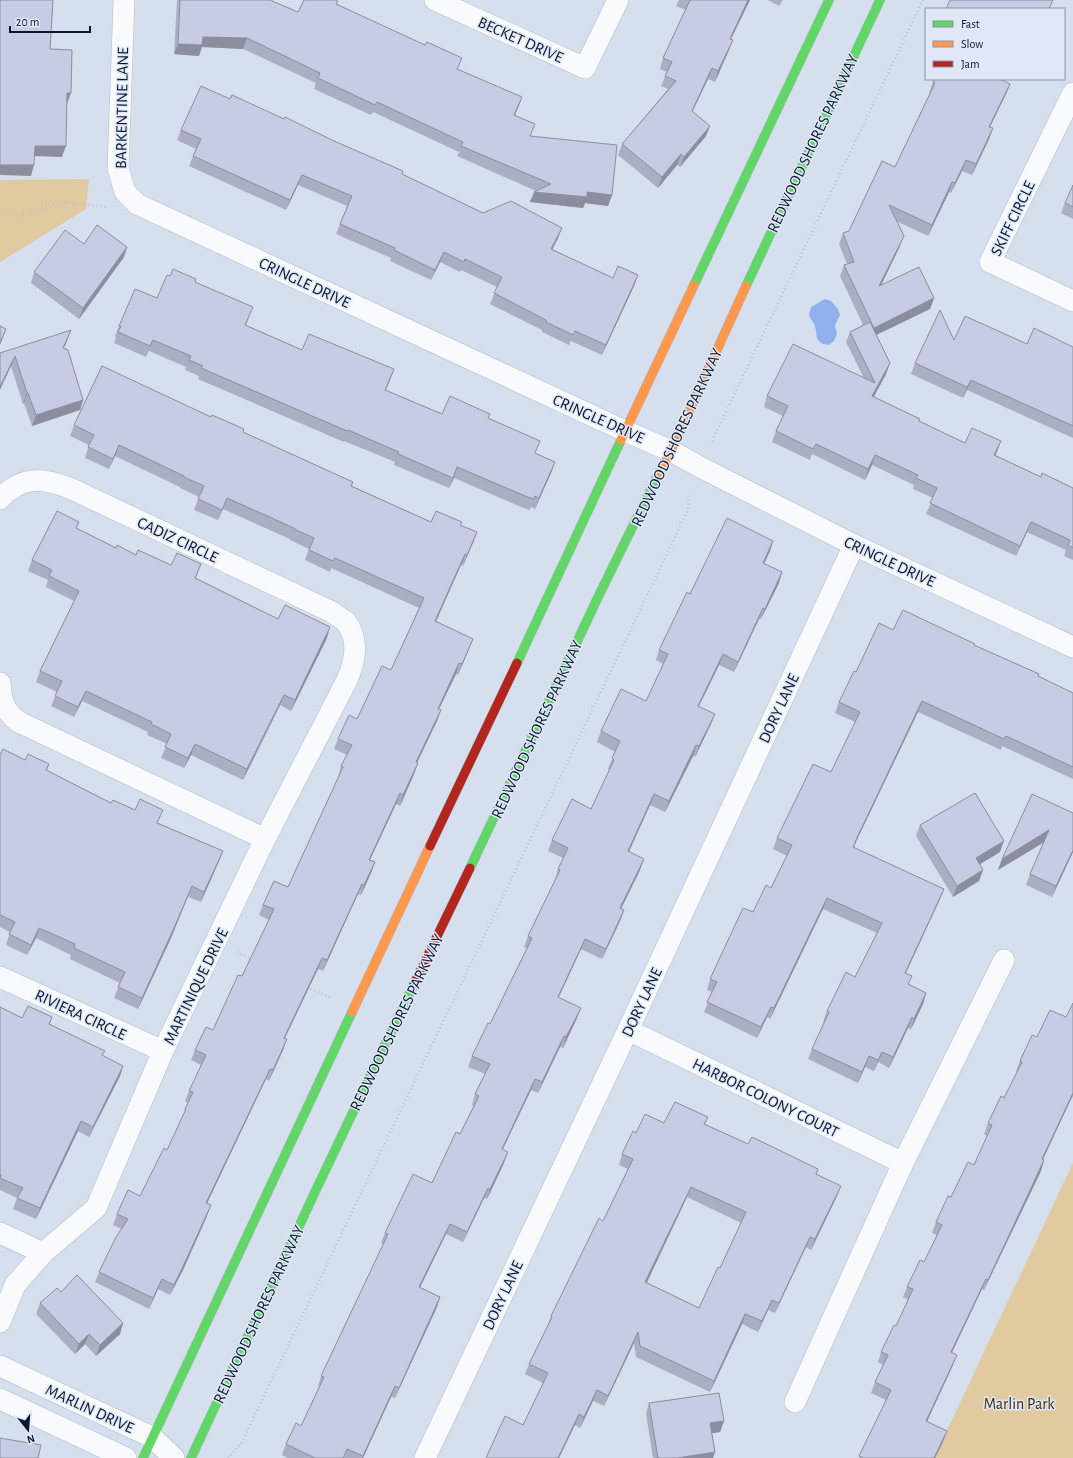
<svg xmlns="http://www.w3.org/2000/svg" width="1073" height="1458" viewBox="0 0 1073 1458" font-family="'Alegreya Sans',sans-serif">
	<style>
		.green { fill: #e1ca9f }
		.water { fill: #8fb1ec }
		.lines { fill: none; stroke-linecap: round; stroke-linejoin: round }
		.street-casing { stroke: #b0bcd1; stroke-width: 22 }
		.fast-casing { stroke: #b0bcd1; stroke-width: 10 }
		.slow-casing { stroke: #b0bcd1; stroke-width: 10 }
		.jam-casing { stroke: #b0bcd1; stroke-width: 10 }
		.path { stroke: #bdc1ca; stroke-width: 2.5; stroke-dasharray: 1 3; stroke-linecap: butt }
		.street { stroke: #f9fafc; stroke-width: 21 }
		.fast { stroke: #63d668; stroke-width: 9 }
		.slow { stroke: #ff974d; stroke-width: 9 }
		.jam { stroke: #b3261e; stroke-width: 9 }
		.wall { fill: #abafc3; fill-rule: evenodd }
		.shaded-wall { fill: #8b8e9f }
		.building { fill: #c7cbe3; stroke: #8b8e9f; fill-rule: evenodd }
		.labels { text-anchor: middle; stroke-width: 3; stroke-linejoin: round; paint-order: stroke }
		.street-label { font-size: 16px; fill: #091731; stroke: #e0e8f7 }
		.park-label { font-size: 16px; fill: #412d03; stroke: #e0e8f7 }
	</style>
	<rect width="100%" height="100%" fill="#d6dfee"/>
	<g class="green">
		<path d="M 89,179 L 86,209 L 0,262 L 0,180 Z"/>
		<path d="M 1073,1163 L 1073,1458 L 934,1458 Z"/>
	</g>
	<path class="water" d="M 825,299 L 831,301 L 838,309 L 840,315 L 835,325 L 837,334 L 834,341 L 829,345 C 812,343 819,334 814,324 C 812,320 810,319 809,315 L 811,307 Z"/>
	<g class="lines">
		<g class="street-casing">
			<g id="street">
				<path d="M 124,0 L 118,168 L 125,192 L 137,204 L 625,431 L 671,451 L 700,467 L 854,545 L 1073,647"/>
				<path d="M 435,0 L 585,68 L 618,0"/>
				<path d="M 1073,93 L 990,262 L 1073,301"/>
				<path d="M 0,499 C 22,474 46,478 74,490 L 332,612 C 336,615 341,618 345,621 C 360,638 355,662 347,680 L 265,839 L 163,1051 L 96,1208 L 43,1253 L 15,1285 L 0,1322"/>
				<path d="M 0,683 C 1,701 4,711 19,722 L 265,839"/>
				<path d="M 0,977 L 163,1051"/>
				<path d="M 628,1030 L 903,1163"/>
				<path d="M 0,1233 L 43,1253"/>
				<path d="M 0,1366 L 152,1437 L 174,1458"/>
				<path d="M 0,1399 L 126,1458"/>
				<path d="M 795,1402 L 903,1163 L 1004,960"/>
				<path d="M 425,1458 L 628,1030 L 854,545"/>
			</g>
		</g>
		<g class="fast-casing">
			<g id="fast">
				<path d="M 694,285 L 829,0"/>
				<path d="M 746,286 L 880,0"/>
				<path d="M 517,663 L 621,440"/>
				<path d="M 470,868 L 600,593 L 657,477"/>
				<path d="M 143,1458 L 352,1012"/>
				<path d="M 191,1458 L 315,1192 L 414,984"/>
			</g>
		</g>
		<g class="slow-casing">
			<g id="slow">
				<path d="M 621,440 L 694,285"/>
				<path d="M 657,477 L 671,451 L 746,286"/>
				<path d="M 352,1012 L 430,846"/>
			</g>
		</g>
		<g class="jam-casing">
			<g id="jam">
				<path d="M 430,846 L 517,663"/>
				<path d="M 414,984 L 470,868"/>
			</g>
		</g>
		<g class="path">
			<path d="M 0,210 L 21,216 L 61,202 L 106,207"/>
			<path d="M 712,441 L 923,0"/>
			<path d="M 237,952 L 252,959"/>
			<path d="M 307,987 L 331,998"/>
			<path d="M 228,1458 L 241,1444 L 688,510 L 689,493"/>
		</g>
		<use href="#street" class="street"/>
		<use href="#fast" class="fast"/>
		<use href="#slow" class="slow"/>
		<use href="#jam" class="jam"/>
	</g>
	<g class="wall">
		<path d="M 177,0 L 272,0 L 272,1 L 298,12 L 336,4 L 458,70 L 522,97 L 515,115 L 530,136 L 612,195 L 608,206 L 585,203 L 583,208 L 530,202 L 536,191 L 457,156 L 459,152 L 373,112 L 371,115 L 314,89 L 316,83 L 243,49 L 202,47 L 199,56 L 174,54 Z"/>
		<path d="M 679,0 L 750,0 L 731,39 L 729,50 L 715,82 L 708,79 L 692,111 L 706,136 L 680,167 L 677,165 L 658,188 L 618,155 L 622,144 L 668,89 L 661,86 L 667,72 L 660,69 L 663,58 L 686,10 L 676,6 Z"/>
		<path d="M 768,0 L 783,0 L 779,6 Z"/>
		<path d="M 933,82 L 1010,84 L 1006,94 L 990,127 L 989,139 L 972,175 L 962,171 L 951,193 L 949,192 L 928,236 L 896,221 L 900,246 L 881,285 L 934,298 L 930,309 L 876,335 L 890,363 L 886,374 L 874,397 L 919,421 L 965,443 L 1001,441 L 995,455 L 1041,477 L 1073,488 L 1073,560 L 1064,556 L 1066,550 L 1027,532 L 1016,556 L 926,514 L 933,498 L 913,489 L 914,485 L 872,465 L 865,480 L 812,454 L 810,460 L 772,442 L 776,431 L 783,416 L 764,407 L 767,396 L 864,378 L 846,342 L 850,332 L 863,325 L 840,276 L 844,265 L 847,264 L 839,244 L 843,233 L 849,231 L 895,167 L 930,93 L 929,93 Z"/>
		<path d="M 230,99 L 402,174 L 483,213 L 558,238 L 552,250 L 613,278 L 638,275 L 634,286 L 602,355 L 571,341 L 569,345 L 542,332 L 542,330 L 490,304 L 497,287 L 461,270 L 460,272 L 440,262 L 431,280 L 390,261 L 391,258 L 336,234 L 347,206 L 298,185 L 286,210 L 189,166 L 196,149 L 177,140 L 181,130 Z"/>
		<path d="M 1073,185 L 1073,219 L 1061,213 L 1065,203 Z"/>
		<path d="M 84,244 L 124,257 L 79,319 L 31,283 L 34,272 Z"/>
		<path d="M 170,276 L 195,282 L 249,318 L 246,325 L 302,350 L 390,380 L 386,390 L 442,414 L 488,418 L 535,454 L 555,462 L 551,473 L 535,509 L 531,507 L 530,510 L 521,507 L 454,478 L 449,488 L 394,465 L 395,462 L 344,441 L 344,442 L 198,379 L 199,376 L 185,370 L 186,367 L 149,351 L 146,357 L 114,343 L 116,337 L 115,336 L 119,326 L 157,298 Z"/>
		<path d="M 954,340 L 1073,347 L 1073,438 L 967,390 L 963,398 L 911,374 L 915,363 Z"/>
		<path d="M 67,341 L 64,348 L 83,400 L 80,410 L 32,426 L 24,403 L 23,404 L 11,366 L 0,353 Z"/>
		<path d="M 74,425 L 243,432 L 353,482 L 352,486 L 431,522 L 460,525 L 477,532 L 463,566 L 461,565 L 436,622 L 469,649 L 458,675 L 456,674 L 439,709 L 441,710 L 437,721 L 417,763 L 418,763 L 414,774 L 400,806 L 396,804 L 370,860 L 375,862 L 371,873 L 361,895 L 358,894 L 323,971 L 318,969 L 285,1038 L 287,1039 L 283,1050 L 269,1081 L 266,1079 L 207,1203 L 207,1216 L 183,1270 L 170,1295 L 158,1289 L 149,1309 L 95,1282 L 99,1272 L 122,1229 L 113,1225 L 117,1214 L 140,1196 L 167,1150 L 182,1119 L 188,1103 L 185,1101 L 189,1091 L 201,1065 L 191,1060 L 195,1050 L 213,1030 L 242,976 L 269,920 L 259,915 L 263,905 L 288,887 L 339,777 L 338,777 L 341,766 L 347,755 L 334,749 L 338,739 L 357,719 L 391,670 L 419,608 L 331,568 L 330,572 L 305,560 L 309,549 L 290,540 L 290,539 L 223,509 L 218,520 L 194,510 L 199,497 L 180,488 L 180,487 L 115,456 L 109,469 L 85,458 L 89,445 L 70,436 Z"/>
		<path d="M 79,522 L 76,528 L 116,548 L 136,555 L 171,565 L 201,564 L 196,578 L 278,619 L 327,638 L 291,711 L 280,705 L 243,780 L 191,755 L 184,768 L 161,758 L 167,744 L 147,735 L 148,732 L 82,701 L 74,717 L 51,706 L 57,692 L 36,682 L 40,671 L 74,601 L 46,587 L 48,580 L 28,571 L 32,560 Z"/>
		<path d="M 773,541 L 770,551 L 764,564 L 779,583 L 761,619 L 759,619 L 734,672 L 719,665 L 699,706 L 711,724 L 695,757 L 693,756 L 665,812 L 650,805 L 629,852 L 640,870 L 621,909 L 624,910 L 620,921 L 602,959 L 581,949 L 559,997 L 577,1018 L 563,1048 L 560,1047 L 538,1093 L 531,1090 L 503,1149 L 504,1163 L 487,1199 L 484,1198 L 463,1242 L 446,1234 L 420,1287 L 440,1297 L 437,1307 L 395,1398 L 391,1397 L 363,1458 L 288,1458 L 282,1455 L 286,1444 L 301,1426 L 319,1387 L 318,1386 L 321,1376 L 384,1244 L 381,1243 L 385,1233 L 432,1183 L 460,1134 L 474,1106 L 472,1105 L 475,1094 L 485,1074 L 468,1067 L 472,1056 L 490,1024 L 527,948 L 524,947 L 528,936 L 555,880 L 558,869 L 563,858 L 548,851 L 552,840 L 591,809 L 610,770 L 608,769 L 615,752 L 597,742 L 601,731 L 646,701 L 663,664 L 656,660 L 659,650 L 690,594 Z"/>
		<path d="M 893,630 L 974,645 L 1073,693 L 1073,779 L 1002,746 L 1001,750 L 918,712 L 856,842 L 854,848 L 944,889 L 940,899 L 906,973 L 909,985 L 926,993 L 923,1004 L 911,1029 L 908,1028 L 889,1068 L 878,1062 L 874,1071 L 865,1067 L 858,1083 L 808,1059 L 812,1049 L 824,1022 L 823,1022 L 827,1011 L 855,977 L 877,933 L 823,909 L 770,1019 L 767,1017 L 757,1038 L 704,1012 L 712,992 L 707,990 L 710,979 L 753,912 L 771,888 L 787,856 L 773,849 L 777,838 L 831,772 L 855,722 L 835,713 L 839,702 L 856,672 Z"/>
		<path d="M 0,755 L 49,764 L 47,771 L 111,803 L 223,851 L 219,861 L 201,902 L 188,897 L 171,938 L 138,1009 L 114,998 L 120,983 L 70,959 L 71,955 L 36,938 L 27,955 L 6,945 L 10,932 L 0,927 Z"/>
		<path d="M 1032,794 L 1073,852 L 1052,897 L 1026,885 L 1030,874 L 1044,842 L 998,870 L 1002,859 Z"/>
		<path d="M 920,825 L 1000,852 L 980,864 L 983,870 L 979,881 L 953,897 L 916,836 Z"/>
		<path d="M 1073,1003 L 1073,1098 L 1072,1097 L 1043,1159 L 1044,1160 L 1041,1171 L 1014,1227 L 984,1290 L 982,1289 L 952,1352 L 953,1365 L 927,1422 L 943,1442 L 935,1458 L 859,1458 L 886,1400 L 871,1393 L 875,1382 L 883,1365 L 878,1362 L 881,1352 L 896,1326 L 908,1300 L 903,1297 L 907,1287 L 924,1262 L 937,1235 L 932,1233 L 936,1222 L 951,1197 L 974,1165 L 987,1136 L 984,1134 L 988,1123 L 1004,1098 L 1017,1072 L 1016,1071 L 1020,1061 L 1037,1037 L 1066,1017 Z"/>
		<path d="M 0,1007 L 22,1018 L 52,1017 L 50,1024 L 103,1056 L 123,1066 L 120,1076 L 89,1137 L 78,1131 L 36,1219 L 13,1209 L 17,1198 L 0,1190 Z"/>
		<path d="M 708,1117 L 705,1124 L 748,1144 L 818,1169 L 816,1175 L 837,1196 L 811,1250 L 806,1247 L 775,1313 L 768,1310 L 758,1332 L 742,1324 L 710,1392 L 636,1357 L 634,1343 L 604,1406 L 593,1401 L 580,1428 L 575,1425 L 523,1425 L 543,1383 L 525,1374 L 529,1364 L 547,1327 L 551,1316 L 603,1221 L 628,1169 L 619,1165 L 622,1154 L 636,1133 L 664,1123 ZM 687,1197 L 741,1223 L 720,1268 L 699,1308 L 646,1283 Z"/>
		<path d="M 61,1292 L 123,1323 L 120,1334 L 96,1356 L 85,1344 L 75,1354 L 36,1314 L 40,1303 Z"/>
		<path d="M 649,1403 L 724,1421 L 720,1432 L 712,1433 L 715,1452 L 713,1458 L 653,1458 L 646,1414 Z"/>
	</g>
	<g class="shaded-wall">
		<path d="M 748,0 L 750,0 L 726,49 L 730,39 Z"/>
		<path d="M 203,37 L 247,38 L 243,49 L 202,47 L 199,56 L 174,54 L 178,44 Z"/>
		<path d="M 733,40 L 729,50 L 715,82 L 718,71 Z"/>
		<path d="M 712,68 L 708,79 L 688,121 L 692,111 Z"/>
		<path d="M 1010,84 L 1006,94 L 985,137 L 989,127 Z"/>
		<path d="M 67,93 L 71,93 L 67,104 Z"/>
		<path d="M 522,97 L 518,108 L 510,126 L 514,115 Z"/>
		<path d="M 710,126 L 706,136 L 680,167 L 684,157 Z"/>
		<path d="M 993,128 L 989,139 L 972,175 L 976,164 Z"/>
		<path d="M 35,146 L 66,146 L 62,157 L 31,156 Z"/>
		<path d="M 681,154 L 677,165 L 658,188 L 662,177 Z"/>
		<path d="M 966,160 L 962,171 L 951,193 L 955,183 Z"/>
		<path d="M 0,165 L 34,165 L 31,176 L 0,175 Z"/>
		<path d="M 302,175 L 298,185 L 286,210 L 290,200 Z"/>
		<path d="M 952,182 L 949,192 L 928,236 L 932,225 Z"/>
		<path d="M 534,192 L 587,192 L 612,195 L 608,206 L 585,203 L 583,208 L 530,202 Z"/>
		<path d="M 562,228 L 558,238 L 547,260 L 551,249 Z"/>
		<path d="M 904,236 L 900,246 L 876,296 L 879,286 Z"/>
		<path d="M 127,247 L 124,257 L 79,319 L 83,308 Z"/>
		<path d="M 444,252 L 440,262 L 431,280 L 435,270 Z"/>
		<path d="M 638,275 L 634,286 L 602,355 L 606,345 Z"/>
		<path d="M 934,298 L 930,309 L 870,338 L 874,328 Z"/>
		<path d="M 6,329 L 2,340 L 0,345 L 0,343 Z"/>
		<path d="M 71,330 L 67,341 L 59,358 L 63,348 Z"/>
		<path d="M 15,356 L 11,366 L 0,390 L 0,387 Z"/>
		<path d="M 890,363 L 886,374 L 868,407 L 872,396 Z"/>
		<path d="M 394,369 L 390,380 L 381,400 L 385,390 Z"/>
		<path d="M 971,380 L 967,390 L 963,398 L 967,387 Z"/>
		<path d="M 27,393 L 28,393 L 24,403 L 23,404 Z"/>
		<path d="M 83,400 L 80,410 L 32,426 L 36,415 Z"/>
		<path d="M 1001,441 L 997,452 L 990,465 L 994,455 Z"/>
		<path d="M 119,445 L 115,456 L 109,469 L 113,459 Z"/>
		<path d="M 875,455 L 872,465 L 865,480 L 868,469 Z"/>
		<path d="M 555,462 L 551,473 L 535,509 L 539,498 Z"/>
		<path d="M 457,467 L 454,478 L 449,488 L 453,478 Z"/>
		<path d="M 227,498 L 223,509 L 218,520 L 222,510 Z"/>
		<path d="M 1031,522 L 1027,532 L 1016,556 L 1020,546 Z"/>
		<path d="M 477,532 L 473,543 L 463,566 L 467,555 Z"/>
		<path d="M 773,541 L 770,551 L 759,574 L 763,563 Z"/>
		<path d="M 465,554 L 461,565 L 431,632 L 435,621 Z"/>
		<path d="M 782,572 L 779,583 L 761,619 L 765,609 Z"/>
		<path d="M 763,608 L 759,619 L 734,672 L 738,662 Z"/>
		<path d="M 330,627 L 327,638 L 291,711 L 295,700 Z"/>
		<path d="M 473,639 L 469,649 L 458,675 L 462,664 Z"/>
		<path d="M 723,654 L 719,665 L 694,716 L 698,706 Z"/>
		<path d="M 459,663 L 456,674 L 434,719 L 438,709 Z"/>
		<path d="M 86,691 L 82,701 L 74,717 L 78,707 Z"/>
		<path d="M 284,695 L 280,705 L 243,780 L 247,769 Z"/>
		<path d="M 922,701 L 918,712 L 851,852 L 855,842 Z"/>
		<path d="M 441,710 L 437,721 L 412,773 L 416,762 Z"/>
		<path d="M 715,714 L 711,724 L 695,757 L 699,746 Z"/>
		<path d="M 195,744 L 191,755 L 184,768 L 188,758 Z"/>
		<path d="M 696,745 L 693,756 L 665,812 L 669,801 Z"/>
		<path d="M 418,763 L 414,774 L 400,806 L 403,795 Z"/>
		<path d="M 400,793 L 396,804 L 365,870 L 369,860 Z"/>
		<path d="M 654,794 L 650,805 L 624,862 L 628,851 Z"/>
		<path d="M 1049,830 L 1046,841 L 998,870 L 1002,859 Z"/>
		<path d="M 1004,841 L 1000,852 L 972,869 L 976,858 Z"/>
		<path d="M 1073,850 L 1073,852 L 1052,897 L 1056,886 Z"/>
		<path d="M 223,851 L 219,861 L 201,902 L 204,892 Z"/>
		<path d="M 644,859 L 640,870 L 616,919 L 620,908 Z"/>
		<path d="M 375,862 L 371,873 L 361,895 L 364,885 Z"/>
		<path d="M 983,870 L 979,881 L 953,897 L 957,886 Z"/>
		<path d="M 362,884 L 358,894 L 323,971 L 327,960 Z"/>
		<path d="M 192,886 L 171,938 L 138,1009 L 142,998 Z"/>
		<path d="M 944,889 L 940,899 L 901,983 L 905,973 Z"/>
		<path d="M 827,898 L 823,909 L 770,1019 L 774,1008 Z"/>
		<path d="M 624,910 L 620,921 L 602,959 L 606,949 Z"/>
		<path d="M 39,928 L 36,938 L 27,955 L 31,945 Z"/>
		<path d="M 585,939 L 581,949 L 554,1007 L 558,997 Z"/>
		<path d="M 322,958 L 318,969 L 280,1048 L 284,1038 Z"/>
		<path d="M 926,993 L 923,1004 L 911,1029 L 914,1019 Z"/>
		<path d="M 771,1007 L 767,1017 L 757,1038 L 761,1027 Z"/>
		<path d="M 581,1008 L 577,1018 L 563,1048 L 566,1037 Z"/>
		<path d="M 912,1017 L 908,1028 L 889,1068 L 893,1057 Z"/>
		<path d="M 564,1036 L 560,1047 L 538,1093 L 542,1082 Z"/>
		<path d="M 287,1039 L 283,1050 L 269,1081 L 273,1070 Z"/>
		<path d="M 882,1052 L 878,1062 L 874,1071 L 878,1060 Z"/>
		<path d="M 869,1056 L 865,1067 L 858,1083 L 862,1072 Z"/>
		<path d="M 123,1066 L 120,1076 L 89,1137 L 93,1127 Z"/>
		<path d="M 270,1069 L 266,1079 L 202,1214 L 206,1203 Z"/>
		<path d="M 535,1079 L 531,1090 L 498,1159 L 502,1149 Z"/>
		<path d="M 1073,1093 L 1072,1097 L 1038,1170 L 1042,1159 Z"/>
		<path d="M 81,1121 L 78,1131 L 36,1219 L 40,1208 Z"/>
		<path d="M 508,1152 L 504,1163 L 487,1199 L 490,1189 Z"/>
		<path d="M 1044,1160 L 1041,1171 L 984,1290 L 988,1280 Z"/>
		<path d="M 841,1186 L 837,1196 L 811,1250 L 815,1239 Z"/>
		<path d="M 691,1187 L 687,1197 L 642,1293 L 645,1282 Z"/>
		<path d="M 488,1188 L 484,1198 L 463,1242 L 467,1232 Z"/>
		<path d="M 211,1205 L 207,1216 L 183,1270 L 170,1295 L 174,1285 Z"/>
		<path d="M 450,1224 L 446,1234 L 415,1298 L 419,1287 Z"/>
		<path d="M 810,1237 L 806,1247 L 775,1313 L 779,1303 Z"/>
		<path d="M 162,1279 L 158,1289 L 149,1309 L 153,1298 Z"/>
		<path d="M 986,1279 L 982,1289 L 947,1363 L 951,1352 Z"/>
		<path d="M 440,1297 L 437,1307 L 395,1398 L 399,1388 Z"/>
		<path d="M 772,1300 L 768,1310 L 758,1332 L 762,1321 Z"/>
		<path d="M 745,1314 L 742,1324 L 710,1392 L 714,1381 Z"/>
		<path d="M 123,1323 L 120,1334 L 96,1356 L 100,1345 Z"/>
		<path d="M 638,1332 L 634,1343 L 604,1406 L 608,1396 Z"/>
		<path d="M 89,1334 L 85,1344 L 75,1354 L 79,1344 Z"/>
		<path d="M 957,1355 L 953,1365 L 922,1432 L 926,1421 Z"/>
		<path d="M 395,1386 L 391,1397 L 363,1458 L 362,1458 Z"/>
		<path d="M 597,1390 L 593,1401 L 580,1428 L 584,1417 Z"/>
		<path d="M 579,1414 L 575,1425 L 559,1458 L 558,1458 Z"/>
		<path d="M 724,1421 L 720,1432 L 706,1434 L 710,1423 Z"/>
		<path d="M 947,1431 L 943,1442 L 935,1458 L 934,1458 Z"/>
		<path d="M 715,1452 L 713,1458 L 677,1458 Z"/>
	</g>
	<g class="building">
		<path d="M 0,0 L 53,0 L 50,49 L 72,50 L 71,93 L 67,93 L 66,146 L 35,146 L 34,165 L 0,165 Z"/>
		<path d="M 180,0 L 272,0 L 272,1 L 298,12 L 304,0 L 336,0 L 338,1 L 336,4 L 425,45 L 427,42 L 462,58 L 457,69 L 522,97 L 514,115 L 535,124 L 530,136 L 617,145 L 612,195 L 587,192 L 587,197 L 534,192 L 551,184 L 461,146 L 463,142 L 377,102 L 375,105 L 318,78 L 320,73 L 247,38 L 203,37 L 202,45 L 178,44 Z"/>
		<path d="M 690,0 L 748,0 L 730,39 L 733,40 L 718,71 L 712,68 L 692,111 L 710,126 L 684,157 L 681,154 L 662,177 L 622,144 L 676,81 L 665,76 L 672,62 L 663,58 Z"/>
		<path d="M 950,0 L 1053,0 L 1049,9 L 946,9 Z"/>
		<path d="M 935,79 L 1000,79 L 1010,84 L 989,127 L 993,128 L 976,164 L 966,160 L 955,183 L 952,182 L 932,225 L 889,205 L 904,236 L 879,286 L 919,267 L 934,298 L 874,328 L 844,265 L 854,262 L 843,233 L 849,231 L 882,161 L 895,167 L 935,83 L 933,82 Z"/>
		<path d="M 201,86 L 230,99 L 232,95 L 284,119 L 285,117 L 334,141 L 403,171 L 402,174 L 483,213 L 511,201 L 562,228 L 551,249 L 613,278 L 618,266 L 638,275 L 606,345 L 575,331 L 573,335 L 546,322 L 546,320 L 494,293 L 502,277 L 465,259 L 464,262 L 444,252 L 435,270 L 394,250 L 395,248 L 340,224 L 352,196 L 302,175 L 290,200 L 193,156 L 201,139 L 181,130 Z"/>
		<path d="M 1073,185 L 1073,207 L 1065,203 Z"/>
		<path d="M 97,225 L 127,247 L 83,308 L 34,272 L 65,230 L 84,244 Z"/>
		<path d="M 173,269 L 196,279 L 195,282 L 253,307 L 245,325 L 302,350 L 309,334 L 394,369 L 385,390 L 442,414 L 450,396 L 490,414 L 488,418 L 540,441 L 535,453 L 555,462 L 539,498 L 535,496 L 534,499 L 525,496 L 457,467 L 453,478 L 398,454 L 399,452 L 348,430 L 347,431 L 201,368 L 203,366 L 189,360 L 191,356 L 153,340 L 150,346 L 118,332 L 121,326 L 119,326 L 135,289 L 157,298 L 167,275 L 170,276 Z"/>
		<path d="M 940,310 L 954,340 L 965,316 L 1027,344 L 1034,328 L 1073,347 L 1073,426 L 971,380 L 967,387 L 915,363 Z"/>
		<path d="M 870,322 L 890,363 L 872,396 L 920,419 L 919,421 L 965,443 L 972,428 L 1001,441 L 994,455 L 1041,477 L 1042,473 L 1073,488 L 1073,548 L 1068,545 L 1070,540 L 1031,522 L 1020,546 L 930,503 L 937,488 L 916,478 L 918,475 L 875,455 L 868,469 L 816,444 L 813,449 L 776,431 L 788,406 L 767,396 L 793,344 L 875,383 L 850,332 Z"/>
		<path d="M 0,326 L 6,329 L 0,343 Z"/>
		<path d="M 71,330 L 63,348 L 68,350 L 83,400 L 36,415 L 28,393 L 27,393 L 15,356 L 0,387 L 0,353 Z"/>
		<path d="M 102,366 L 211,417 L 212,415 L 244,429 L 243,432 L 353,482 L 351,486 L 431,522 L 436,511 L 462,522 L 460,525 L 477,532 L 467,555 L 465,554 L 435,621 L 473,639 L 462,664 L 459,663 L 438,709 L 441,710 L 416,762 L 418,763 L 403,795 L 400,793 L 369,860 L 375,862 L 364,885 L 362,884 L 327,960 L 322,958 L 284,1038 L 287,1039 L 273,1070 L 270,1069 L 206,1203 L 211,1205 L 186,1260 L 174,1285 L 162,1279 L 153,1298 L 99,1272 L 116,1237 L 128,1219 L 117,1214 L 128,1190 L 140,1196 L 164,1148 L 167,1150 L 186,1109 L 185,1109 L 193,1092 L 189,1091 L 206,1055 L 195,1050 L 206,1027 L 213,1030 L 238,975 L 242,976 L 274,909 L 263,905 L 274,881 L 288,887 L 343,767 L 341,766 L 352,745 L 338,739 L 349,715 L 357,719 L 382,666 L 391,670 L 424,598 L 335,558 L 333,561 L 309,550 L 314,538 L 294,529 L 294,528 L 227,498 L 222,510 L 198,499 L 204,486 L 184,477 L 184,476 L 119,445 L 113,459 L 88,447 L 94,435 L 74,425 Z"/>
		<path d="M 57,511 L 79,522 L 76,528 L 116,548 L 117,545 L 136,555 L 138,550 L 171,565 L 177,553 L 201,564 L 195,578 L 278,619 L 285,605 L 330,627 L 295,700 L 284,695 L 247,769 L 195,744 L 188,758 L 165,747 L 171,734 L 151,724 L 152,722 L 86,691 L 78,707 L 55,696 L 62,681 L 40,671 L 79,591 L 49,576 L 52,570 L 32,560 Z"/>
		<path d="M 727,518 L 773,541 L 763,563 L 782,572 L 765,609 L 763,608 L 738,662 L 723,654 L 698,706 L 715,714 L 699,746 L 696,745 L 669,801 L 654,794 L 628,851 L 644,859 L 620,908 L 624,910 L 606,949 L 585,939 L 558,997 L 581,1008 L 566,1037 L 564,1036 L 542,1082 L 535,1079 L 502,1149 L 508,1152 L 490,1189 L 488,1188 L 467,1232 L 450,1224 L 419,1287 L 440,1297 L 399,1388 L 395,1386 L 363,1456 L 347,1449 L 343,1458 L 315,1458 L 286,1444 L 296,1423 L 301,1426 L 324,1377 L 321,1376 L 388,1234 L 385,1233 L 413,1174 L 432,1183 L 456,1132 L 460,1134 L 479,1096 L 475,1094 L 490,1064 L 472,1056 L 488,1023 L 490,1024 L 532,938 L 528,936 L 560,870 L 558,869 L 568,848 L 552,840 L 572,799 L 591,809 L 614,760 L 612,758 L 620,741 L 601,731 L 621,689 L 646,701 L 668,654 L 659,650 L 687,592 L 690,594 Z"/>
		<path d="M 903,610 L 975,644 L 974,645 L 1039,674 L 1038,676 L 1073,693 L 1073,767 L 1006,736 L 1004,739 L 922,701 L 855,842 L 856,842 L 853,847 L 944,889 L 905,973 L 912,976 L 908,984 L 926,993 L 914,1019 L 912,1017 L 893,1057 L 882,1052 L 878,1060 L 869,1056 L 862,1072 L 812,1049 L 829,1012 L 827,1011 L 846,972 L 855,977 L 882,923 L 827,898 L 774,1008 L 771,1007 L 761,1027 L 707,1002 L 717,982 L 710,979 L 743,908 L 753,912 L 766,885 L 771,888 L 792,845 L 777,838 L 813,764 L 831,772 L 860,712 L 839,702 L 854,671 L 856,672 L 879,623 L 893,630 Z"/>
		<path d="M 3,749 L 25,760 L 28,754 L 49,764 L 46,770 L 111,803 L 113,800 L 135,810 L 140,799 L 163,810 L 157,823 L 223,851 L 204,892 L 192,886 L 174,928 L 142,998 L 118,987 L 125,972 L 74,948 L 75,944 L 39,928 L 31,945 L 9,934 L 15,922 L 0,915 L 0,755 Z"/>
		<path d="M 975,793 L 1004,841 L 976,858 L 983,870 L 957,886 L 920,825 Z"/>
		<path d="M 1032,794 L 1073,813 L 1073,850 L 1056,886 L 1030,874 L 1049,830 L 1002,859 Z"/>
		<path d="M 1073,1003 L 1073,1093 L 1042,1159 L 1044,1160 L 1018,1216 L 988,1280 L 986,1279 L 951,1352 L 957,1355 L 926,1421 L 947,1431 L 934,1458 L 864,1458 L 859,1456 L 891,1390 L 875,1382 L 888,1355 L 881,1352 L 894,1325 L 896,1326 L 913,1289 L 907,1287 L 920,1260 L 924,1262 L 942,1225 L 936,1222 L 948,1196 L 951,1197 L 968,1162 L 974,1165 L 992,1125 L 988,1123 L 1001,1096 L 1004,1098 L 1022,1062 L 1020,1061 L 1032,1035 L 1037,1037 L 1050,1010 L 1066,1017 Z"/>
		<path d="M 28,1006 L 52,1017 L 49,1024 L 105,1051 L 102,1055 L 123,1066 L 93,1127 L 81,1121 L 40,1208 L 17,1198 L 23,1188 L 0,1178 L 1,1175 L 0,1175 L 0,1007 L 22,1018 Z"/>
		<path d="M 675,1102 L 708,1117 L 704,1124 L 748,1144 L 752,1137 L 818,1169 L 816,1174 L 841,1186 L 815,1239 L 810,1237 L 779,1303 L 772,1300 L 762,1321 L 745,1314 L 714,1381 L 640,1346 L 638,1332 L 608,1396 L 597,1390 L 584,1417 L 579,1414 L 558,1458 L 486,1458 L 505,1416 L 523,1425 L 548,1373 L 529,1364 L 552,1317 L 551,1316 L 599,1218 L 603,1221 L 633,1159 L 622,1154 L 633,1131 L 636,1133 L 645,1114 L 664,1123 ZM 691,1187 L 746,1212 L 720,1268 L 718,1267 L 699,1308 L 645,1282 Z"/>
		<path d="M 77,1275 L 123,1323 L 100,1345 L 89,1334 L 79,1344 L 40,1303 L 57,1288 L 61,1292 Z"/>
		<path d="M 719,1393 L 724,1421 L 710,1423 L 715,1452 L 677,1458 L 658,1458 L 649,1403 Z"/>
		<path d="M 0,1438 L 41,1445 L 38,1458 L 0,1458 Z"/>
	</g>
	<g class="labels">
		<g class="street-label">
			<text transform="translate(521 39) rotate(24)" y="6">BECKET DRIVE</text>
			<text transform="translate(121 108) rotate(-89)" y="6">BARKENTINE LANE</text>
			<text transform="translate(812 143) rotate(-65)" y="6">REDWOOD SHORES PARKWAY</text>
			<text transform="translate(1012 218) rotate(-64)" y="6">SKIFF CIRCLE</text>
			<text transform="translate(305 282) rotate(25)" y="6">CRINGLE DRIVE</text>
			<text transform="translate(599 418) rotate(24)" y="6">CRINGLE DRIVE</text>
			<text transform="translate(676 437) rotate(-65)" y="6">REDWOOD SHORES PARKWAY</text>
			<text transform="translate(178 539) rotate(25)" y="6">CADIZ CIRCLE</text>
			<text transform="translate(890 561) rotate(25)" y="6">CRINGLE DRIVE</text>
			<text transform="translate(778 708) rotate(-65)" y="6">DORY LANE</text>
			<text transform="translate(536 729) rotate(-65)" y="6">REDWOOD SHORES PARKWAY</text>
			<text transform="translate(195 986) rotate(-64)" y="6">MARTINIQUE DRIVE</text>
			<text transform="translate(641 1002) rotate(-65)" y="6">DORY LANE</text>
			<text transform="translate(81 1014) rotate(25)" y="6">RIVIERA CIRCLE</text>
			<text transform="translate(396 1022) rotate(-64)" y="6">REDWOOD SHORES PARKWAY</text>
			<text transform="translate(766 1097) rotate(26)" y="6">HARBOR COLONY COURT</text>
			<text transform="translate(502 1295) rotate(-65)" y="6">DORY LANE</text>
			<text transform="translate(258 1314) rotate(-65)" y="6">REDWOOD SHORES PARKWAY</text>
			<text transform="translate(90 1408) rotate(25)" y="6">MARLIN DRIVE</text>
		</g>
		<g class="park-label">
			<text x="1019" y="1409">Marlin Park</text>
		</g>
	</g>
	<rect x="925" y="8" width="140" height="72" fill="#e0e8f7" stroke="#8a94a8"/>
	<rect x="933" y="21" width="20" height="6" fill="#63d668" stroke="#8a94a8"/>
	<text x="961" y="28" font-size="12" fill="#091731">Fast</text>
	<rect x="933" y="41" width="20" height="6" fill="#ff974d" stroke="#8a94a8"/>
	<text x="961" y="48" font-size="12" fill="#091731">Slow</text>
	<rect x="933" y="61" width="20" height="6" fill="#b3261e" stroke="#8a94a8"/>
	<text x="961" y="68" font-size="12" fill="#091731">Jam</text>
	<g transform="translate(28 1430) rotate(163)" stroke="#e0e8f7" stroke-width="3" paint-order="stroke">
	<path d="M0-3L7 15L0 10L-7 15Z" fill="#091731"/>
	<text y="-6" font-size="11" font-weight="bold" text-anchor="middle" fill="#091731">N</text>
	</g>
	<path d="M10 26v6h80v-6" fill="none" stroke="#091731" stroke-width="2"/>
	<text x="16" y="26" font-size="12" fill="#091731" stroke="#e0e8f7" stroke-width="3" paint-order="stroke">20 m</text>
</svg>
